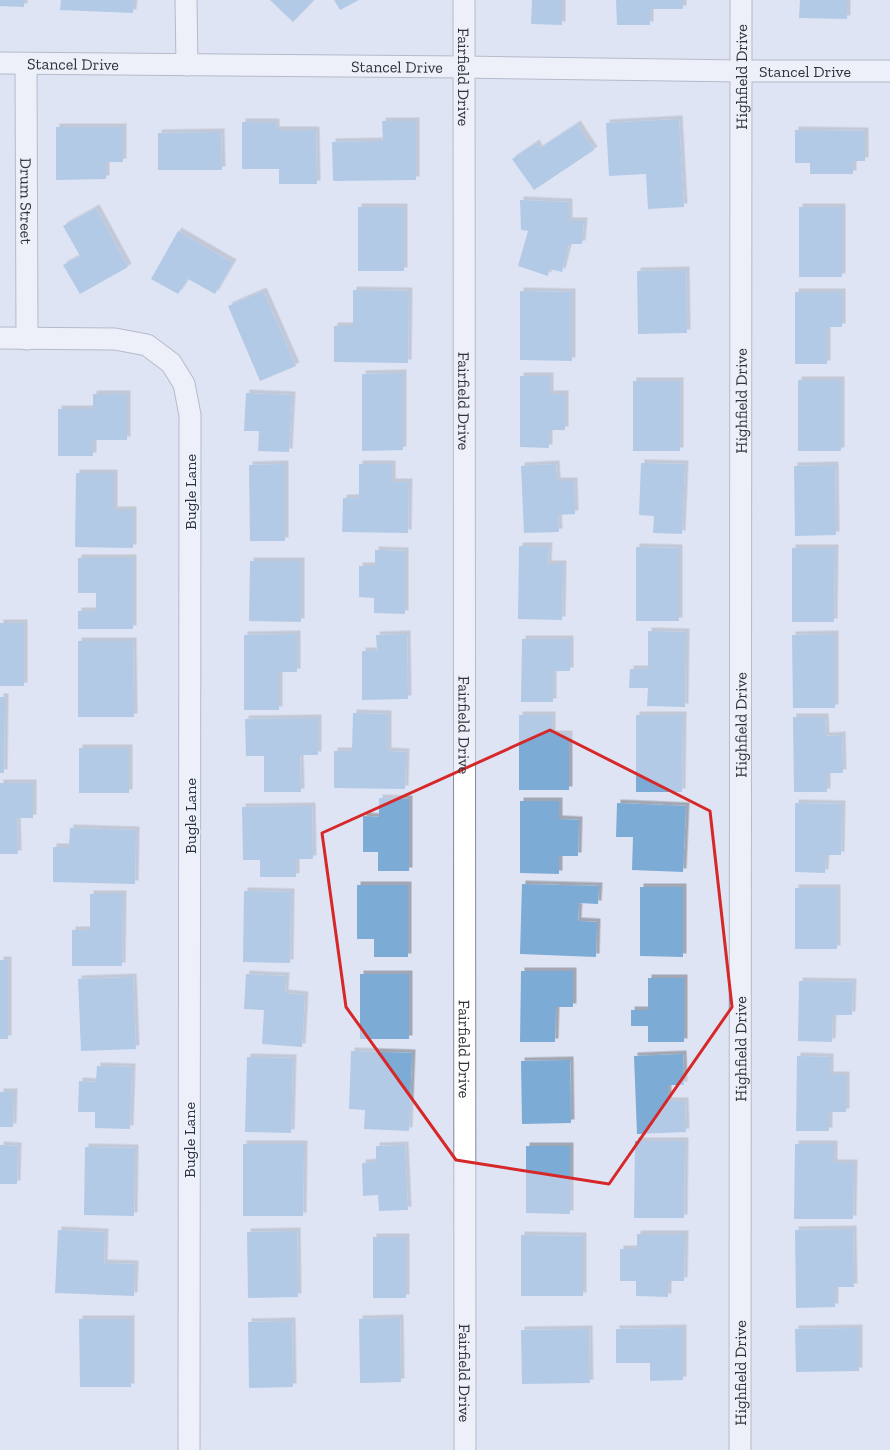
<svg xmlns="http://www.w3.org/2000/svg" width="890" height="1450" viewBox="0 0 890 1450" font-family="'Zilla Slab',serif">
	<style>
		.building { fill: #7cabd5; filter: url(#shadow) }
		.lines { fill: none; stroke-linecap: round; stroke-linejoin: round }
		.street-casing { stroke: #838997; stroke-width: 23 }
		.street { stroke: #fff; stroke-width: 21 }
		.marked { fill: none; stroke: #d62828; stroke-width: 3; stroke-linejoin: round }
		.labels { text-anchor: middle; stroke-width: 3; stroke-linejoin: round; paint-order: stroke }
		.street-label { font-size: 16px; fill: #2f3238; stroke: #edf2ff }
	</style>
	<defs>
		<filter id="shadow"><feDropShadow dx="3.5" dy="-3.5" stdDeviation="0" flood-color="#0004"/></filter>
	</defs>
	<rect width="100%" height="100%" fill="#dee4f4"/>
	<g class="building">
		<path d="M 0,0 L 24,0 L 24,7 L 0,6 Z"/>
		<path d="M 61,0 L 134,0 L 133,13 L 60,10 Z"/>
		<path d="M 270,0 L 314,0 L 293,22 Z"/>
		<path d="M 334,0 L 359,0 L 340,10 Z"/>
		<path d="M 532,0 L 562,0 L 562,25 L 531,24 Z"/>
		<path d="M 616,0 L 683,0 L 683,9 L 650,9 L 650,25 L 617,25 Z"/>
		<path d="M 800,0 L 847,0 L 847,19 L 799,18 Z"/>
		<path d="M 679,119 L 684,207 L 648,209 L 646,174 L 609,176 L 606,123 Z"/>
		<path d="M 382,121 L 416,121 L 416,180 L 333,181 L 332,142 L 383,141 Z"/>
		<path d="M 242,122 L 276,122 L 276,130 L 316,130 L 317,184 L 279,184 L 279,169 L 242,169 Z"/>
		<path d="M 577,124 L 594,150 L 534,190 L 512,159 L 536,143 L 539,149 Z"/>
		<path d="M 56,127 L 123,127 L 123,162 L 106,162 L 106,179 L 56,180 Z"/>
		<path d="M 795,130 L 865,131 L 865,161 L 853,161 L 853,174 L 810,174 L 810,163 L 795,163 Z"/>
		<path d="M 221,132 L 222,170 L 158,170 L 158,133 Z"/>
		<path d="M 520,200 L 569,202 L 569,221 L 584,221 L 582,244 L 569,244 L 562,272 L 549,269 L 548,276 L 518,266 L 528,231 L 521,230 Z"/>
		<rect x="358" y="207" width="46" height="64"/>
		<rect x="799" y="207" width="43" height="70"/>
		<path d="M 96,208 L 128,267 L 80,294 L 63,265 L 80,256 L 63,226 Z"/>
		<path d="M 178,231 L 233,263 L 215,294 L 188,279 L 178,294 L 151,279 Z"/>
		<path d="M 686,270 L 687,333 L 638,334 L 637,271 Z"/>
		<path d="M 353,290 L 409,291 L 408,363 L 334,362 L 334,326 L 353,326 Z"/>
		<path d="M 263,291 L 296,366 L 260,381 L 228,306 Z"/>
		<path d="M 520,291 L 572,292 L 572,361 L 520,360 Z"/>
		<path d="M 795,292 L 842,292 L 842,327 L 827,327 L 827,364 L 795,364 Z"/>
		<path d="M 403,373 L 403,450 L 362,451 L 362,374 Z"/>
		<path d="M 520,376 L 550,376 L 550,394 L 565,394 L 565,430 L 549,430 L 549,448 L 520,447 Z"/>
		<rect x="798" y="380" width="43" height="71"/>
		<rect x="633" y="381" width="47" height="70"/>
		<path d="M 246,393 L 292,395 L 289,452 L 258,451 L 259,431 L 244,431 Z"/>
		<path d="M 93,394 L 127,394 L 127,440 L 93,440 L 93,456 L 58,456 L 58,409 L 93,409 Z"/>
		<path d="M 641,463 L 685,464 L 682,534 L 653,533 L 654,516 L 639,515 Z"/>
		<path d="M 285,464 L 285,541 L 250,541 L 249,465 Z"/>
		<path d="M 359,464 L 392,464 L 392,482 L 409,482 L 408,533 L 342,532 L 343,498 L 359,498 Z"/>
		<path d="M 556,464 L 557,481 L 574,481 L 575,514 L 558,515 L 559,532 L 524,533 L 521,466 Z"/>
		<path d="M 835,465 L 836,535 L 795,536 L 794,466 Z"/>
		<path d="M 76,473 L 114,473 L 114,510 L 133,510 L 133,548 L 75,547 Z"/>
		<path d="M 519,546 L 549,546 L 548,564 L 563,564 L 562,620 L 518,619 Z"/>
		<path d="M 636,547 L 679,548 L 679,621 L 636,621 Z"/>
		<path d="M 792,548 L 835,548 L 834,622 L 792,622 Z"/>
		<path d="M 375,550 L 405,551 L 405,614 L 374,613 L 374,598 L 359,597 L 359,566 L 375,566 Z"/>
		<path d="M 78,558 L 133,558 L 133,629 L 78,629 L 78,611 L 96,611 L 96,593 L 78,593 Z"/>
		<path d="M 250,561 L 301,561 L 301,622 L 249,621 Z"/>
		<rect x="0" y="623" width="24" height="63"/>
		<path d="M 648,631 L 686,632 L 685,707 L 647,706 L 648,688 L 629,688 L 630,669 L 648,669 Z"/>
		<path d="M 297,634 L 297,672 L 279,672 L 279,710 L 244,710 L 244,635 Z"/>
		<path d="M 407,634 L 408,699 L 362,700 L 362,651 L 377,651 L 376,635 Z"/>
		<path d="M 835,634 L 835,708 L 793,708 L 792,635 Z"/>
		<path d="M 522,639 L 570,639 L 570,671 L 553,671 L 553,702 L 521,702 Z"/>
		<path d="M 78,641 L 133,641 L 134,717 L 78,717 Z"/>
		<path d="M 0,697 L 5,697 L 4,773 L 0,773 Z"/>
		<path d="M 353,713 L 388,714 L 388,751 L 406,752 L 405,789 L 334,788 L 334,751 L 352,751 Z"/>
		<path d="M 519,715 L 552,715 L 552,734 L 569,734 L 569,790 L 519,790 Z"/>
		<path d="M 636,715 L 683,715 L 682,792 L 636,792 Z"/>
		<path d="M 793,717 L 825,717 L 826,736 L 842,735 L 843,773 L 827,773 L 827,792 L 794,792 Z"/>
		<path d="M 318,718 L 318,755 L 300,755 L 301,792 L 264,792 L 264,756 L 246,756 L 245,719 Z"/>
		<rect x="79" y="748" width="50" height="45"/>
		<path d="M 0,783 L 33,783 L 33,818 L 17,818 L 18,854 L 0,854 Z"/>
		<path d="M 379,798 L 409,799 L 409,871 L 378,871 L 378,852 L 363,852 L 363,816 L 379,817 Z"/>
		<path d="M 520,801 L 559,801 L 559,819 L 579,820 L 578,856 L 559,856 L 559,874 L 520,873 Z"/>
		<path d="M 617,803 L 686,806 L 683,872 L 632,870 L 633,837 L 616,837 Z"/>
		<path d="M 795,803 L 842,804 L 841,855 L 826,855 L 825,873 L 795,872 Z"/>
		<path d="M 312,806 L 313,859 L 296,859 L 296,877 L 260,877 L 260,860 L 243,860 L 242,807 Z"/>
		<path d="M 70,828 L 136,830 L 135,884 L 53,882 L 53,847 L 69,847 Z"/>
		<path d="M 522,884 L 599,886 L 598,904 L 579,903 L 578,921 L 597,922 L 596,957 L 520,954 Z"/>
		<path d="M 357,885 L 408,885 L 408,957 L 374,957 L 374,939 L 357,939 Z"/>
		<path d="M 640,887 L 683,887 L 683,957 L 640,956 Z"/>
		<rect x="795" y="888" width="42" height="61"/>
		<path d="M 244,891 L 291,892 L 290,963 L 243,962 Z"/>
		<path d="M 90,894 L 123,894 L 122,966 L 72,966 L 72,930 L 90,930 Z"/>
		<rect x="0" y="960" width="8" height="79"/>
		<path d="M 521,971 L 573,971 L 573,1007 L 556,1007 L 555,1042 L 520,1042 Z"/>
		<path d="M 246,974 L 286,976 L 285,993 L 305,995 L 302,1047 L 262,1044 L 264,1010 L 244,1009 Z"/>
		<rect x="360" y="974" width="49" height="65"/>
		<path d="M 133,977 L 136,1049 L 81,1051 L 78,979 Z"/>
		<path d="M 648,978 L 684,978 L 684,1042 L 648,1042 L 648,1026 L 631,1026 L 631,1010 L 648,1010 Z"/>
		<path d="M 799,981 L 853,982 L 852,1015 L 833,1015 L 832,1042 L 798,1041 Z"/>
		<path d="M 351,1051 L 412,1053 L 409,1131 L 364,1129 L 365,1110 L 349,1109 Z"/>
		<path d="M 683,1054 L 684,1085 L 668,1085 L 668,1101 L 685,1101 L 686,1132 L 637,1134 L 634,1056 Z"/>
		<path d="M 797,1056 L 830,1057 L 830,1075 L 846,1075 L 846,1112 L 829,1112 L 829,1131 L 796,1131 Z"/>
		<path d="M 247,1057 L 293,1058 L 291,1133 L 245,1132 Z"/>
		<path d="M 570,1060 L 571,1123 L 522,1124 L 521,1061 Z"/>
		<path d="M 97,1066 L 132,1067 L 130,1129 L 95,1128 L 95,1112 L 78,1112 L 79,1081 L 96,1082 Z"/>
		<path d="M 0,1092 L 14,1092 L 13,1127 L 0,1127 Z"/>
		<path d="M 635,1141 L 685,1141 L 684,1218 L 634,1218 Z"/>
		<path d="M 243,1144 L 304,1144 L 303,1216 L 243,1216 Z"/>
		<path d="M 795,1144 L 834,1144 L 834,1163 L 854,1163 L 853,1219 L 794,1219 Z"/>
		<path d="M 0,1145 L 18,1146 L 17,1184 L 0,1184 Z"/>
		<path d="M 405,1145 L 408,1210 L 379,1211 L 378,1195 L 363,1196 L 362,1163 L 376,1162 L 376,1146 Z"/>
		<path d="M 526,1146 L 570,1146 L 570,1214 L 526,1213 Z"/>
		<path d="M 85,1147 L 135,1148 L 134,1216 L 84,1215 Z"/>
		<path d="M 853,1229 L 854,1287 L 835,1287 L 835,1307 L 796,1308 L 795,1230 Z"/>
		<path d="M 58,1230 L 105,1232 L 104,1263 L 135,1264 L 134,1296 L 55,1293 Z"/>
		<path d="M 297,1231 L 298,1297 L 248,1298 L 247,1232 Z"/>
		<path d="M 637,1234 L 685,1234 L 684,1281 L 668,1281 L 668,1297 L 636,1296 L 636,1281 L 620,1281 L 620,1249 L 637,1249 Z"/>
		<path d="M 521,1235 L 583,1236 L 583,1296 L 521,1296 Z"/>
		<rect x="373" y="1237" width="33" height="61"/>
		<path d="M 400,1318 L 401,1382 L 360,1383 L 359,1319 Z"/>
		<path d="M 79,1319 L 131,1319 L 131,1387 L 80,1387 Z"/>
		<path d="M 292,1321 L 293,1387 L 249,1388 L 248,1322 Z"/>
		<path d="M 683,1328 L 683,1380 L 650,1381 L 650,1363 L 616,1363 L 616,1329 Z"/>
		<path d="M 859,1328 L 859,1371 L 796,1372 L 795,1329 Z"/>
		<path d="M 589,1329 L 590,1383 L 522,1384 L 521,1330 Z"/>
	</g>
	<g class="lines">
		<g class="street-casing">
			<g id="street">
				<path d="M 186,0 L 187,65"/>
				<path id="s1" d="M 464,0 L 465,1450"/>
				<path id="s2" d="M 0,63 L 464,67 L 741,71 L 890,71"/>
				<path id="s3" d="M 26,64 L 27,339"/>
				<path d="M 0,338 L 115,339 L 147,345 L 171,363 L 184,384 L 190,415 L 189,1450"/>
				<path id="s4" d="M 740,1450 L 741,0"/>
			</g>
		</g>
		<use href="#street" class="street"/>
	</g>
	<path d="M0 0H890V1450H0ZM 550,730 L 710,811 L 732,1007 L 609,1184 L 456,1160 L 346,1007 L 322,833 Z" fill="#dee4f4" fill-opacity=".55" fill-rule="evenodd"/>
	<path class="marked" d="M 550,730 L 710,811 L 732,1007 L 609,1184 L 456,1160 L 346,1007 L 322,833 Z"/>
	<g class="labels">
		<g class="street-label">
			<text dy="6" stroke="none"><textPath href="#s2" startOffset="73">Stancel Drive</textPath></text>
			<text dy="6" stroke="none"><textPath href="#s2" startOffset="397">Stancel Drive</textPath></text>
			<text dy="6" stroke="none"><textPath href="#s2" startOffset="805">Stancel Drive</textPath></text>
			<text dy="6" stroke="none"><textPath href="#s1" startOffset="77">Fairfield Drive</textPath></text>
			<text dy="6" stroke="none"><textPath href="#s4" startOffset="1373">Highfield Drive</textPath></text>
			<text dy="6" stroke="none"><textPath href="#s3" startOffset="137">Drum Street</textPath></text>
			<text dy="6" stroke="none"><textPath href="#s1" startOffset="401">Fairfield Drive</textPath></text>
			<text dy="6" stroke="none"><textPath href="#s4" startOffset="1049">Highfield Drive</textPath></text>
			<text transform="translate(190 492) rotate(-90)" y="6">Bugle Lane</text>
			<text dy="6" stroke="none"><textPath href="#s1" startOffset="725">Fairfield Drive</textPath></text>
			<text dy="6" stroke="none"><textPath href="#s4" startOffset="725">Highfield Drive</textPath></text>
			<text transform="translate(190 816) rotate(-90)" y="6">Bugle Lane</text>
			<text dy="6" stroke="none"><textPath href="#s1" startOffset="1049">Fairfield Drive</textPath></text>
			<text dy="6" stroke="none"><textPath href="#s4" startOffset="401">Highfield Drive</textPath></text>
			<text transform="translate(189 1140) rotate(-90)" y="6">Bugle Lane</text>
			<text dy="6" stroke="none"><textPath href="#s1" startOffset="1373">Fairfield Drive</textPath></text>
			<text dy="6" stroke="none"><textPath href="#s4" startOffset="77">Highfield Drive</textPath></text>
		</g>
	</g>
</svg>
